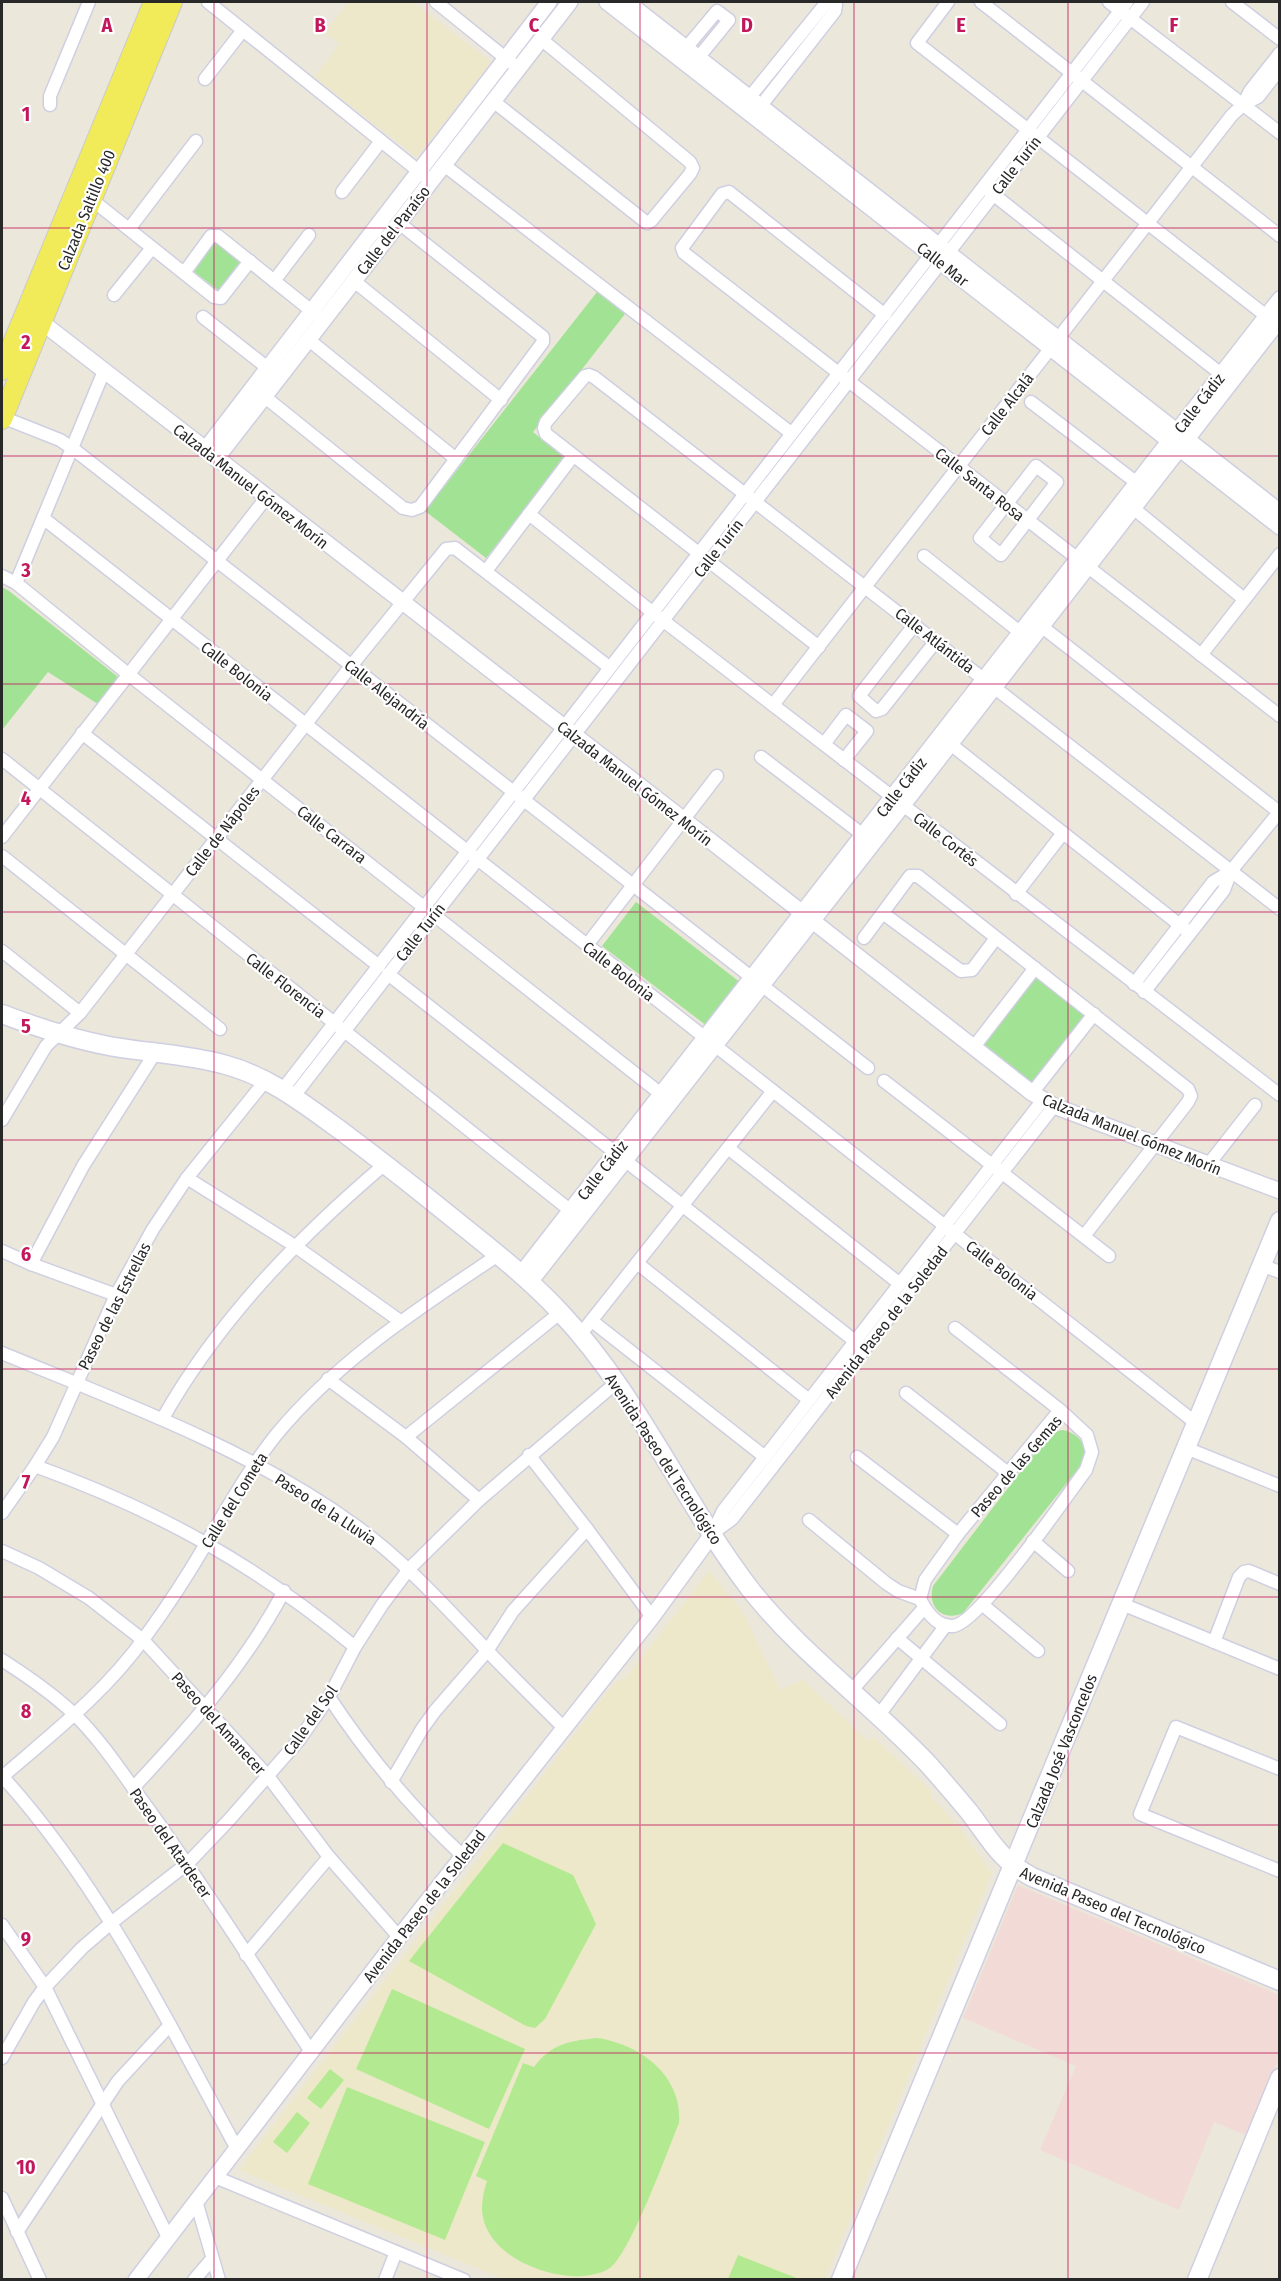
<svg xmlns="http://www.w3.org/2000/svg" width="1281" height="2281" viewBox="0 0 1281 2281" font-family="'Fira Sans Condensed',sans-serif">
	<style>
		.education { fill: #ede8c9 }
		.medical { fill: #f2dbd7 }
		.green { fill: #a1e295 }
		.pitch { fill: #b3ea91 }
		.lines { fill: none; stroke-linecap: round; stroke-linejoin: round }
		.minor-casing { stroke: #cfcfe2; stroke-width: 15 }
		.tertiary-casing { stroke: #cfcfe2; stroke-width: 18 }
		.secondary-casing { stroke: #cfcfe2; stroke-width: 21 }
		.primary-casing { stroke: #cbcbcb; stroke-width: 22 }
		.minor { stroke: #fff; stroke-width: 12 }
		.tertiary { stroke: #fff; stroke-width: 15 }
		.secondary { stroke: #fff; stroke-width: 18 }
		.primary { stroke: #f1ea59; stroke-width: 20 }
		.grid { fill: none; stroke: #c2185b; stroke-width: 1.5; stroke-opacity: 0.55 }
		.labels { text-anchor: middle; stroke-width: 4.5; stroke-linejoin: round; paint-order: stroke }
		.street-label { font-size: 16px; fill: #282828; stroke: #fff }
		.grid-label { font-size: 20px; text-anchor: middle; font-weight: bold; fill: #c2185b; stroke: #fff; stroke-width: 4.5; stroke-linejoin: round; paint-order: stroke }
	</style>
	<rect width="100%" height="100%" fill="#ebe7da"/>
	<g class="education">
		<path d="M 349,2 L 413,2 L 491,62 L 417,157 L 314,77 L 340,44 L 325,32 Z"/>
		<path d="M 709,1571 L 742,1611 L 780,1690 L 803,1680 L 868,1741 L 873,1737 L 931,1791 L 931,1797 L 957,1825 L 992,1873 L 825,2279 L 504,2279 L 239,2170 L 613,1685 L 617,1681 L 625,1679 Z"/>
	</g>
	<path class="medical" d="M 1018,1885 L 1279,1995 L 1279,2059 L 1248,2136 L 1214,2122 L 1179,2210 L 1040,2150 L 1076,2066 L 963,2018 Z"/>
	<g class="green">
		<path d="M 219,236 L 246,257 L 219,291 L 192,270 Z"/>
		<path d="M 597,292 L 625,314 L 533,432 L 565,458 L 486,558 L 425,511 Z"/>
		<path d="M 2,587 L 9,591 L 118,677 L 98,704 L 48,672 L 2,730 Z"/>
		<path d="M 636,902 L 741,983 L 707,1026 L 602,946 Z"/>
		<path d="M 1036,972 L 1091,1015 L 1032,1090 L 977,1047 Z"/>
		<path d="M 1063,1430 C 1080,1434 1089,1446 1082,1464 L 963,1613 C 943,1622 927,1607 933,1586 L 1047,1437 L 1053,1432 Z"/>
	</g>
	<g class="pitch">
		<path d="M 503,1843 L 573,1875 L 596,1924 L 545,2019 L 535,2028 L 526,2026 L 409,1961 Z"/>
		<path d="M 392,1989 L 525,2049 L 489,2129 L 356,2069 Z"/>
		<path d="M 597,2038 C 640,2044 683,2076 679,2123 C 667,2152 631,2252 610,2268 C 600,2275 582,2277 570,2276 C 534,2273 484,2251 482,2209 C 482,2199 484,2190 487,2181 L 476,2176 L 523,2063 L 534,2067 C 551,2044 569,2041 597,2038 Z"/>
		<path d="M 330,2069 L 344,2080 L 321,2109 L 307,2098 Z"/>
		<path d="M 347,2087 L 485,2142 L 445,2240 L 308,2184 Z"/>
		<path d="M 297,2112 L 310,2123 L 287,2153 L 273,2142 Z"/>
		<path d="M 738,2255 L 799,2279 L 728,2279 Z"/>
	</g>
	<g class="lines">
		<g class="minor-casing">
			<g id="minor">
				<path d="M 208,2 L 426,177"/>
				<path d="M 436,2 L 513,64"/>
				<path d="M 948,2 L 917,43 L 1274,322"/>
				<path d="M 981,2 L 1280,236"/>
				<path d="M 1109,2 L 1280,133"/>
				<path d="M 1232,2 L 1280,39"/>
				<path d="M 686,48 L 717,11 L 729,20 L 698,58"/>
				<path d="M 205,79 L 243,30"/>
				<path d="M 493,101 L 647,223 L 651,221 L 690,174 L 693,168 L 690,162 L 541,39"/>
				<path d="M 745,103 L 827,2"/>
				<path d="M 50,105 L 50,96 L 89,2"/>
				<path d="M 1243,105 L 1250,91 L 1280,53"/>
				<path d="M 756,112 L 835,11 L 836,5 L 832,2"/>
				<path d="M 444,165 L 791,433"/>
				<path d="M 989,191 L 1221,374"/>
				<path d="M 342,192 L 381,141"/>
				<path d="M 91,199 L 214,297 L 221,298 L 250,261"/>
				<path d="M 129,229 L 196,141"/>
				<path d="M 184,273 L 211,236 L 218,236 L 318,316"/>
				<path d="M 274,281 L 309,235"/>
				<path d="M 354,281 L 501,400"/>
				<path d="M 114,295 L 152,248"/>
				<path d="M 885,315 L 729,192 L 722,194 L 682,248 L 684,253 L 1280,716"/>
				<path d="M 203,317 L 274,373"/>
				<path d="M 309,340 L 456,459"/>
				<path d="M 265,397 L 403,508 L 412,510 L 420,507 L 543,342 L 543,337 L 399,223"/>
				<path d="M 1031,402 L 1137,483"/>
				<path d="M 2,417 L 60,440 L 72,448 L 868,1068"/>
				<path d="M 1036,466 L 1057,482 L 1001,555 L 980,538 Z"/>
				<path d="M 1127,503 L 1244,599"/>
				<path d="M 529,514 L 652,612 L 1280,1095"/>
				<path d="M 43,518 L 1196,1423"/>
				<path d="M 924,556 L 1021,633"/>
				<path d="M 486,571 L 573,456"/>
				<path d="M 2,576 L 16,583 L 128,674 L 661,1094"/>
				<path d="M 16,583 L 104,371"/>
				<path d="M 1036,622 L 1279,812"/>
				<path d="M 915,624 L 859,696 L 876,711 L 882,709 L 936,641"/>
				<path d="M 819,647 L 546,434 L 544,428 L 546,422 L 585,376 L 589,375 L 594,377 L 1280,909"/>
				<path d="M 1201,655 L 1280,554"/>
				<path d="M 773,705 L 1232,115 L 1243,105 L 1258,97 L 1280,69"/>
				<path d="M 82,733 L 379,966"/>
				<path d="M 944,739 L 1190,933"/>
				<path d="M 824,744 L 846,715 L 867,731 L 844,760"/>
				<path d="M 761,757 L 863,835"/>
				<path d="M 2,759 L 571,1211"/>
				<path d="M 2,837 L 266,498"/>
				<path d="M 2,856 L 220,1029"/>
				<path d="M 1016,894 L 1063,833"/>
				<path d="M 884,914 L 961,971 L 972,970 L 996,938"/>
				<path d="M 864,938 L 910,876 L 918,876 L 1188,1089 L 1191,1096 L 1188,1102 L 1084,1236"/>
				<path d="M 587,945 L 717,776"/>
				<path d="M 2,951 L 80,1013"/>
				<path d="M 388,974 L 865,1349"/>
				<path d="M 1134,984 L 1213,882 L 1231,871"/>
				<path d="M 1144,992 L 1224,890 L 1231,871 L 1280,811"/>
				<path d="M 973,1048 L 1035,968"/>
				<path d="M 884,1081 L 1109,1256"/>
				<path d="M 283,1089 L 1127,2"/>
				<path d="M 1032,1093 L 1094,1014"/>
				<path d="M 294,1096 L 1143,2"/>
				<path d="M 2,1120 L 46,1046 L 80,1013 L 351,666 L 446,549 L 455,548 L 609,667"/>
				<path d="M 728,1148 L 900,1284"/>
				<path d="M 1208,1165 L 1255,1105"/>
				<path d="M 187,1178 L 295,1246 L 400,1321"/>
				<path d="M 2,1251 L 31,1264 L 116,1295"/>
				<path d="M 637,1263 L 809,1400"/>
				<path d="M 31,1264 L 83,1166 L 155,1053"/>
				<path d="M 1261,1265 L 1280,1272"/>
				<path d="M 592,1321 L 765,1457"/>
				<path d="M 955,1328 L 1060,1410 L 1087,1435 L 1092,1452 L 1086,1470 C 1067,1495 979,1624 953,1626 C 937,1627 926,1611 920,1599 L 925,1580 L 958,1534 L 1060,1410"/>
				<path d="M 580,1335 L 773,1091"/>
				<path d="M 2,1353 C 123,1403 248,1448 356,1526 C 403,1560 441,1602 481,1644 C 508,1673 536,1700 564,1728"/>
				<path d="M 328,1379 L 406,1437 L 479,1500"/>
				<path d="M 906,1393 L 1008,1473"/>
				<path d="M 163,1418 C 219,1319 299,1237 385,1164"/>
				<path d="M 406,1437 L 561,1312"/>
				<path d="M 1186,1448 L 1280,1486"/>
				<path d="M 529,1455 L 587,1529 L 652,1617"/>
				<path d="M 857,1457 L 958,1534"/>
				<path d="M 35,1466 C 157,1510 255,1564 355,1647"/>
				<path d="M 2,1513 L 35,1466 L 53,1437 L 116,1295 L 153,1229 L 187,1178 L 266,1080"/>
				<path d="M 809,1520 L 886,1583 L 898,1591 L 920,1599"/>
				<path d="M 713,1532 L 723,1511 L 1042,1101"/>
				<path d="M 713,1533 L 732,1519 L 1054,1106"/>
				<path d="M 1033,1541 L 1068,1571"/>
				<path d="M 2,1551 L 39,1568 L 89,1598 L 143,1640 L 267,1775 L 329,1857 L 399,1937"/>
				<path d="M 1122,1604 L 1280,1669"/>
				<path d="M 983,1605 L 1038,1651"/>
				<path d="M 897,1638 L 1000,1724"/>
				<path d="M 1214,1642 L 1239,1577 L 1244,1572 L 1249,1571 L 1280,1584"/>
				<path d="M 2,1660 C 27,1676 52,1693 74,1714 C 102,1741 124,1776 147,1807 C 205,1887 257,1971 312,2053"/>
				<path d="M 852,1690 L 924,1608"/>
				<path d="M 329,1697 C 368,1756 411,1808 463,1856"/>
				<path d="M 879,1715 L 946,1625"/>
				<path d="M 1280,1769 L 1176,1727 L 1140,1814 L 1280,1871"/>
				<path d="M 2,1776 C 101,1885 167,2020 237,2149"/>
				<path d="M 2,1777 C 52,1734 106,1692 145,1637 C 167,1607 188,1575 207,1542 C 229,1505 249,1469 276,1435 C 338,1360 418,1309 498,1255"/>
				<path d="M 391,1782 L 422,1729 L 435,1711 L 487,1651 L 513,1611 L 587,1529"/>
				<path d="M 133,1788 C 190,1727 245,1665 284,1591"/>
				<path d="M 2,1925 L 45,1987 L 168,2237"/>
				<path d="M 246,1955 L 329,1857"/>
				<path d="M 2,2058 L 34,2002 L 45,1987 L 82,1948 L 111,1923 L 188,1863 L 229,1820 L 299,1740 L 329,1697 L 355,1647 L 382,1605 L 409,1569 L 479,1500 L 617,1382"/>
				<path d="M 215,2177 L 464,2280"/>
				<path d="M 2,2198 L 40,2280"/>
				<path d="M 196,2201 L 219,2280"/>
				<path d="M 17,2232 L 118,2081 L 170,2025"/>
				<path d="M 194,2280 L 212,2259"/>
				<path d="M 385,2280 L 396,2252"/>
			</g>
		</g>
		<g class="tertiary-casing">
			<g id="tertiary">
				<path d="M 607,2 L 1280,527"/>
				<path d="M 627,2 L 1280,512"/>
				<path d="M 35,317 L 684,820 L 1032,1093 L 1054,1106 L 1280,1191"/>
				<path d="M 205,450 L 549,2"/>
				<path d="M 216,459 L 570,2"/>
				<path d="M 521,1274 L 1280,299"/>
				<path d="M 530,1282 L 903,805 L 1280,319"/>
				<path d="M 136,2280 L 399,1937 L 652,1617 L 713,1533"/>
			</g>
		</g>
		<g class="secondary-casing">
			<g id="secondary">
				<path d="M 2,1014 C 36,1027 72,1039 109,1046 C 147,1053 188,1054 226,1065 C 270,1077 304,1104 340,1130 C 372,1154 403,1178 434,1203 C 477,1238 523,1272 561,1313 C 638,1395 682,1500 750,1589 C 802,1655 872,1704 929,1765 C 943,1781 957,1797 970,1813 C 992,1842 999,1859 1032,1877 L 1280,1981"/>
				<path d="M 841,2280 L 1280,1221"/>
				<path d="M 1197,2280 L 1280,2078"/>
			</g>
		</g>
		<g class="primary-casing">
			<g id="primary">
				<path d="M 2,370 L 154,2"/>
				<path d="M 2,419 L 172,2"/>
			</g>
		</g>
		<use href="#minor" class="minor"/>
		<use href="#tertiary" class="tertiary"/>
		<use href="#secondary" class="secondary"/>
		<use href="#primary" class="primary"/>
	</g>
	<path class="grid" d="M 214,2 L 214,2280M 427,2 L 427,2280M 640,2 L 640,2280M 854,2 L 854,2280M 1068,2 L 1068,2280M 2,228 L 1280,228M 2,456 L 1280,456M 2,684 L 1280,684M 2,912 L 1280,912M 2,1140 L 1280,1140M 2,1369 L 1280,1369M 2,1597 L 1280,1597M 2,1825 L 1280,1825M 2,2053 L 1280,2053"/>
	<g class="labels">
		<g class="street-label">
			<text transform="translate(1016 165) rotate(-52)" y="6">Calle Turín</text>
			<text transform="translate(86 210) rotate(-68)" y="6">Calzada Saltillo 400</text>
			<text transform="translate(393 230) rotate(-52)" y="6">Calle del Paraíso</text>
			<text transform="translate(943 264) rotate(38)" y="6">Calle Mar</text>
			<text transform="translate(1199 403) rotate(-52)" y="6">Calle Cádiz</text>
			<text transform="translate(1007 404) rotate(-52)" y="6">Calle Alcalá</text>
			<text transform="translate(980 484) rotate(38)" y="6">Calle Santa Rosa</text>
			<text transform="translate(251 486) rotate(38)" y="6">Calzada Manuel Gómez Morín</text>
			<text transform="translate(718 548) rotate(-52)" y="6">Calle Turín</text>
			<text transform="translate(935 640) rotate(38)" y="6">Calle Atlántida</text>
			<text transform="translate(237 671) rotate(38)" y="6">Calle Bolonia</text>
			<text transform="translate(387 694) rotate(38)" y="6">Calle Alejandría</text>
			<text transform="translate(635 783) rotate(38)" y="6">Calzada Manuel Gómez Morín</text>
			<text transform="translate(901 787) rotate(-52)" y="6">Calle Cádiz</text>
			<text transform="translate(222 831) rotate(-52)" y="6">Calle de Nápoles</text>
			<text transform="translate(332 834) rotate(38)" y="6">Calle Carrara</text>
			<text transform="translate(946 839) rotate(38)" y="6">Calle Cortés</text>
			<text transform="translate(420 932) rotate(-52)" y="6">Calle Turín</text>
			<text transform="translate(619 971) rotate(38)" y="6">Calle Bolonia</text>
			<text transform="translate(286 985) rotate(38)" y="6">Calle Florencia</text>
			<text transform="translate(1132 1134) rotate(22)" y="6">Calzada Manuel Gómez Morín</text>
			<text transform="translate(602 1170) rotate(-52)" y="6">Calle Cádiz</text>
			<text transform="translate(1002 1270) rotate(38)" y="6">Calle Bolonia</text>
			<text transform="translate(114 1306) rotate(-63)" y="6">Paseo de las Estrellas</text>
			<text transform="translate(886 1322) rotate(-52)" y="6">Avenida Paseo de la Soledad</text>
			<text transform="translate(664 1459) rotate(57)" y="6">Avenida Paseo del Tecnológico</text>
			<text transform="translate(1016 1466) rotate(-49)" y="6">Paseo de las Gemas</text>
			<text transform="translate(234 1500) rotate(-58)" y="6">Calle del Cometa</text>
			<text transform="translate(326 1509) rotate(33)" y="6">Paseo de la Lluvia</text>
			<text transform="translate(310 1720) rotate(-55)" y="6">Calle del Sol</text>
			<text transform="translate(219 1723) rotate(48)" y="6">Paseo del Amanecer</text>
			<text transform="translate(1061 1751) rotate(-68)" y="6">Calzada José Vasconcelos</text>
			<text transform="translate(171 1843) rotate(55)" y="6">Paseo del Atardecer</text>
			<text transform="translate(424 1906) rotate(-52)" y="6">Avenida Paseo de la Soledad</text>
			<text transform="translate(1113 1910) rotate(23)" y="6">Avenida Paseo del Tecnológico</text>
		</g>
	</g>
	<g class="grid-label">
		<text x="107" y="32">A</text>
		<text x="320" y="32">B</text>
		<text x="534" y="32">C</text>
		<text x="747" y="32">D</text>
		<text x="961" y="32">E</text>
		<text x="1174" y="32">F</text>
		<text x="26" y="121">1</text>
		<text x="26" y="349">2</text>
		<text x="26" y="577">3</text>
		<text x="26" y="805">4</text>
		<text x="26" y="1033">5</text>
		<text x="26" y="1261">6</text>
		<text x="26" y="1489">7</text>
		<text x="26" y="1718">8</text>
		<text x="26" y="1946">9</text>
		<text x="26" y="2174">10</text>
	</g>
	<rect width="1281" height="2281" fill="none" stroke="#282828" stroke-width="6"/>
</svg>
